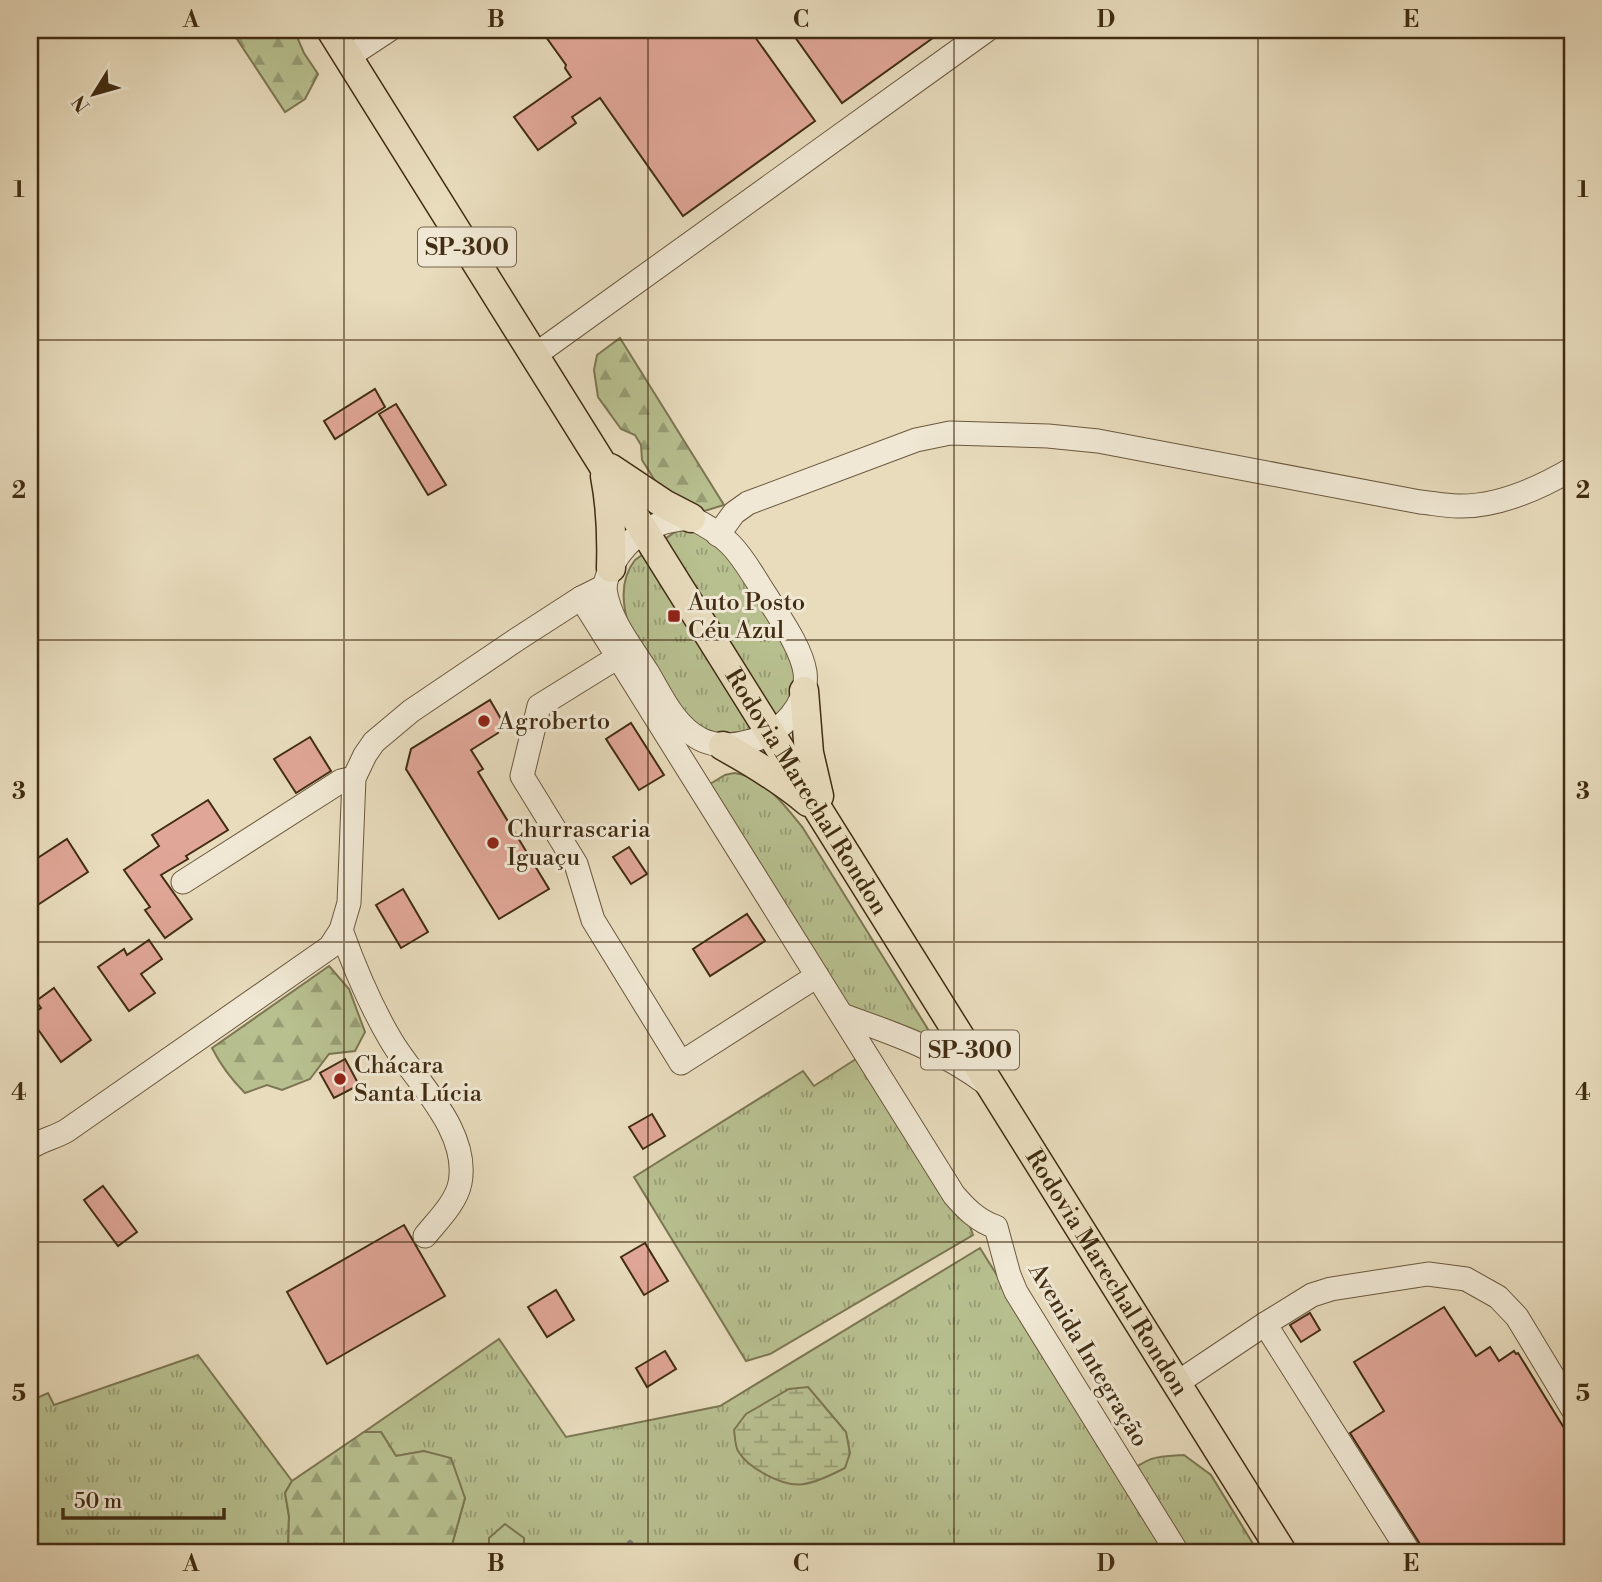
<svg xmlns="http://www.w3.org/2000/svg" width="1602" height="1582" viewBox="0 0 1602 1582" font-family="'Libre Bodoni',serif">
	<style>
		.grass { fill: url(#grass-tufts); stroke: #7c7652; stroke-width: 2 }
		.forest { fill: url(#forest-firs); stroke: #7c7652; stroke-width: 2 }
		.wetland { fill: url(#wetland-marsh); stroke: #7c7652; stroke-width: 2 }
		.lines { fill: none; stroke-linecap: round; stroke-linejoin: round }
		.stream { stroke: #778178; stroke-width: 6 }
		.building { fill: #e0a697; stroke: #412c13; stroke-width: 2 }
		.minor-casing { stroke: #6b583e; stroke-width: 25 }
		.major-casing { stroke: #412c13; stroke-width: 31 }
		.minor { stroke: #f0e8d4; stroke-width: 23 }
		.major { stroke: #e8dcbd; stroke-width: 28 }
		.grid { fill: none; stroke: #412c13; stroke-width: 2; stroke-opacity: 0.55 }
		.poi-dot { fill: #8f2418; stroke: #f0e8d4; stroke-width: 2.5 }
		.labels { text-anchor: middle; stroke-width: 6; stroke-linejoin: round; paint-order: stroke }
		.shield { fill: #f0e8d4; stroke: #76644d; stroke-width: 2 }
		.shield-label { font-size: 23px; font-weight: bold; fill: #412c13 }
		.poi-label { font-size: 24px; fill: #412c13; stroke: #f0e8d4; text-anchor: start }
		.street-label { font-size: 24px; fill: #412c13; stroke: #f0e8d4 }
		.neatline { fill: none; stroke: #412c13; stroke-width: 2.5 }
		.grid-label { font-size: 23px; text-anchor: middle; font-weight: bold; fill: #412c13 }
	</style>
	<defs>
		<pattern id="grass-tufts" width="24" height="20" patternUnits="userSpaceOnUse" patternTransform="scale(1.75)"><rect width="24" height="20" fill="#b8c090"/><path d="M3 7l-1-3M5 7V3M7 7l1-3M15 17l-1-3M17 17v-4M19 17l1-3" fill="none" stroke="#979c74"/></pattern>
		<pattern id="forest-firs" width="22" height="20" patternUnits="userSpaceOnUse" patternTransform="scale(1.75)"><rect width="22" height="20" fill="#b8c090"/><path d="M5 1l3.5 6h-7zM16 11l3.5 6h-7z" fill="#979c74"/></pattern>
		<pattern id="wetland-marsh" width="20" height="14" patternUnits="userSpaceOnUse" patternTransform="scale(1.75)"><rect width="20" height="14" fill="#b8c090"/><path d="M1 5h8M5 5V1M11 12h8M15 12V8" fill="none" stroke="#979c74"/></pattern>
	</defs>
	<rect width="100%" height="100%" fill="#e8dcbd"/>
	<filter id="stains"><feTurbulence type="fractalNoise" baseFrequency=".00286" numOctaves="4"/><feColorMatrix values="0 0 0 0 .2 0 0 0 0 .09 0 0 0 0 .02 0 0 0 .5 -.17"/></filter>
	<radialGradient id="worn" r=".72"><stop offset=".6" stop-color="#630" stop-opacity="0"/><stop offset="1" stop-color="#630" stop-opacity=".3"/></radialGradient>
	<g class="grass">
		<path d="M 683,529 L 690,529 L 724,547 L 792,650 L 795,683 L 785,709 L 744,734 L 717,733 L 699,727 L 684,713 L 629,626 C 622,604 620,579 635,560 L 675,532 Z"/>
		<path d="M 734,773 C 764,776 785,806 803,828 L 934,1039 C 907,1025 879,1016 849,1007 L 710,784 L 725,775 Z"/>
		<path d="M 859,1057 L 967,1218 L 973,1235 L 770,1354 L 746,1361 L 634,1177 L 803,1071 L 814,1086 Z"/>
		<path d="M 980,1248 L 1124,1479 L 1125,1475 C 1150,1456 1154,1457 1184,1455 L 1211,1475 L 1258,1552 L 524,1552 L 524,1538 L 489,1538 L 489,1552 L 450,1552 L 465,1498 L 424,1451 L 396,1456 L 381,1432 L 364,1432 L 499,1339 L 566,1437 L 720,1406 Z"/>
		<path d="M 198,1355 L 292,1481 L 285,1493 L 289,1516 L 288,1552 L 30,1552 L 30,1401 L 48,1393 L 54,1405 Z"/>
	</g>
	<g class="forest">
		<path d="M 231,30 L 294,30 L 304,53 L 318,74 L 305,99 L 285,112 Z"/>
		<path d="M 620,338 L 724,505 L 701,512 L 659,487 L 642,460 L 641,445 L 635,435 L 621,429 L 598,397 L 594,370 L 597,355 Z"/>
		<path d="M 329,966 L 349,989 L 365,1032 L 355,1051 L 329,1054 L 310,1079 L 282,1090 L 267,1085 L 245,1093 C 231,1079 221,1066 212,1048 Z"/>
		<path d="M 364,1432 L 381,1432 L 396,1456 L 424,1451 L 451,1458 L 465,1498 L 450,1552 L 288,1552 L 289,1516 L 285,1493 L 292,1481 Z"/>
		<path d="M 505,1524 L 524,1538 L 524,1552 L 489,1552 L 489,1538 Z"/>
	</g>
	<path class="wetland" d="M 808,1387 L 846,1432 L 850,1453 L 845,1468 C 833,1474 818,1482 804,1484 C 784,1488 748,1468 738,1451 C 735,1445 735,1437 734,1430 L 746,1414 L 789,1389 Z"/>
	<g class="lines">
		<path class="stream" d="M 630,1543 L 636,1552"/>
	</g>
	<g class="building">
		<path d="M 541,30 L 750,30 L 815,121 L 683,216 L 600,98 L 572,117 L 576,123 L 538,150 L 514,117 L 571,77 L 565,68 L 566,65 Z"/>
		<path d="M 790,30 L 944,30 L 842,103 Z"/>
		<path d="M 375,389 L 385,407 L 335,439 L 324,421 Z"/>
		<path d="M 396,404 L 446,485 L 428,495 L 379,414 Z"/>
		<path d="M 490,700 L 501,719 L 498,733 L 471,750 L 483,769 L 478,772 L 549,889 L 499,919 L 406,769 L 411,749 Z"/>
		<path d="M 631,723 L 664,775 L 639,790 L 606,739 Z"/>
		<path d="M 310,737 L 331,771 L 296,793 L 274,759 Z"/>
		<path d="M 208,800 L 228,830 L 186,856 L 188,859 L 161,875 L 192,919 L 165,938 L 145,910 L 150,907 L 124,870 L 159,846 L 152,835 Z"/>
		<path d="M 67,839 L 88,872 L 30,910 L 30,863 Z"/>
		<path d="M 629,847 L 647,874 L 631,884 L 613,857 Z"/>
		<path d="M 403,889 L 428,932 L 401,948 L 376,905 Z"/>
		<path d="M 747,914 L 765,941 L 710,976 L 693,949 Z"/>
		<path d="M 149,940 L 162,959 L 141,974 L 155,993 L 129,1011 L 98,967 L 124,949 L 127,955 Z"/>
		<path d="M 54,988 L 91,1040 L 61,1062 L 30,1018 L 30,1016 L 41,1008 L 36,1001 Z"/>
		<path d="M 345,1059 L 359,1085 L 334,1098 L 320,1073 Z"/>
		<path d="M 652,1114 L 665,1136 L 643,1149 L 629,1127 Z"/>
		<path d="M 103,1186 L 137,1232 L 118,1246 L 84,1200 Z"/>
		<path d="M 404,1225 L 445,1296 L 327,1364 L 287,1292 Z"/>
		<path d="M 645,1243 L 668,1281 L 644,1295 L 621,1257 Z"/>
		<path d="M 556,1290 L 574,1320 L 547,1337 L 528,1307 Z"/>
		<path d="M 1444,1307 L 1476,1356 L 1490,1347 L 1499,1361 L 1514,1351 L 1516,1354 L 1518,1353 L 1572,1441 L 1572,1552 L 1425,1552 L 1350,1433 L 1384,1411 L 1354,1362 Z"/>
		<path d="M 1310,1313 L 1320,1330 L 1301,1342 L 1290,1325 Z"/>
		<path d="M 665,1351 L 676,1369 L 647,1387 L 636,1368 Z"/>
	</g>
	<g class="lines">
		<g class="minor-casing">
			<g id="minor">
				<path d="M 348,57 L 389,30"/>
				<path d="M 535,355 L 987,30"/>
				<path d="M 691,518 C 706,525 719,533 730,544 C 745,559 755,579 767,597 C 779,617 801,647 805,672 C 809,705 781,733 751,741 C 735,746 715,747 700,739 C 675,726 662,697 648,673 C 632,648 609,620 605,589 C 605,581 609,570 613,564 C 631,533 656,520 691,518 Z"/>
				<path d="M 718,535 L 734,513 L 748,503 L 916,440 L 950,433 L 1048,436 L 1098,441 L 1420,502 C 1432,503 1445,506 1458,506 C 1498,507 1538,489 1572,469"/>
				<path d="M 581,598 L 954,1195 C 966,1209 978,1221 996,1227 L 1009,1275 L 1016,1292 L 1177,1552"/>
				<path d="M 618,657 L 539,706 L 522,776 L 576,864 L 593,920 L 681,1063 L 817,976"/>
				<path d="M 183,882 L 341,781 L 354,778"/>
				<path d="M 341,930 C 355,969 371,1007 392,1042 C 417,1083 470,1131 460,1183 C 456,1203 437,1221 425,1236"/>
				<path d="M 842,1015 C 895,1034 942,1050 987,1084"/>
				<path d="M 30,1148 C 40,1140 54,1138 66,1131 L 330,947 L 341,930 L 349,903 L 354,778 L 365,755 L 374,742 L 411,711 L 516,640 L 581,598 L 605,586"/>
				<path d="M 1265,1324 L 1409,1552"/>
				<path d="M 1177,1383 L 1265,1324 L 1312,1295 L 1331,1289 L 1428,1274 L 1466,1279 L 1498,1297 L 1517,1317 L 1572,1408"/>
			</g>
		</g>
		<g class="major-casing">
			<g id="major">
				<path id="s1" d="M 331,30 L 1282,1552"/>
				<path d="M 610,468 L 664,504 L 691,518"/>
				<path d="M 605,476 C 611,507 612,537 611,568"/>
				<path d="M 804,691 L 809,753 L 819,796"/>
				<path d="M 723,746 C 752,762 782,780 808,802"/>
			</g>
		</g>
		<use href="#minor" class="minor"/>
		<use href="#major" class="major"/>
	</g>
	<path class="grid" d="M 344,30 L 344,1552M 648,30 L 648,1552M 954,30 L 954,1552M 1258,30 L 1258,1552M 30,340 L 1572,340M 30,640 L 1572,640M 30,942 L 1572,942M 30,1242 L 1572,1242"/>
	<g class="poi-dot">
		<rect x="667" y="609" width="14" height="14" rx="3.5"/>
		<circle cx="484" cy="721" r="7"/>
		<circle cx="493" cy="843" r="7"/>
		<circle cx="340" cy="1079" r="7"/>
	</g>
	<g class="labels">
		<g class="shield">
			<rect x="418" y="227.5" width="98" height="39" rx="5"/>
			<rect x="921" y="1030.5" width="98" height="39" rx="5"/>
		</g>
		<g class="shield-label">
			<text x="467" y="255">SP-300</text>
			<text x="970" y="1058">SP-300</text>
		</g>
		<g class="poi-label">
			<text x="688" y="610">Auto Posto<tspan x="688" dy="28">Céu Azul</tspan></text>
			<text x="498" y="729">Agroberto</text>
			<text x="507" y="837">Churrascaria<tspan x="507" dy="28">Iguaçu</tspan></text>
			<text x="354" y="1073">Chácara<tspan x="354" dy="28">Santa Lúcia</tspan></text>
		</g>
		<g class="street-label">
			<text dy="8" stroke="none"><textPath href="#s1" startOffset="898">Rodovia Marechal Rondon</textPath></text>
			<text dy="8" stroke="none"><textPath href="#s1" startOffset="1465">Rodovia Marechal Rondon</textPath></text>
			<text transform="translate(1089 1355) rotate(59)" y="8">Avenida Integração</text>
		</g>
	</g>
	<rect width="1602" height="1582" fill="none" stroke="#e8dcbd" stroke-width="77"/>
	<g transform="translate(94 94) rotate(233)" stroke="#f0e8d4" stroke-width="5" paint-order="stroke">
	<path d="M0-5L12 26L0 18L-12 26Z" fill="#412c13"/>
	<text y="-10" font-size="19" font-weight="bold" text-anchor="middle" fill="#412c13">N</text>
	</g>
	<path d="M63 1508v10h161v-10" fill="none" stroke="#412c13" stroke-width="3.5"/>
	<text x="74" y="1508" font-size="21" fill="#412c13" stroke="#f0e8d4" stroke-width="5" paint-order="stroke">50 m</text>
	<rect x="38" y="38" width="1526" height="1506" class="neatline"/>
	<g class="grid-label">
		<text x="191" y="27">A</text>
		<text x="496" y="27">B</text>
		<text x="801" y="27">C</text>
		<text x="1106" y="27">D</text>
		<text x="1411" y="27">E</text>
		<text x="19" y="197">1</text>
		<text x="1583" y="197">1</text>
		<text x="19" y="498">2</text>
		<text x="1583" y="498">2</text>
		<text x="19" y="799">3</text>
		<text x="1583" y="799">3</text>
		<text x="19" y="1100">4</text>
		<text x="1583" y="1100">4</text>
		<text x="19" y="1401">5</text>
		<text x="1583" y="1401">5</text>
		<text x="191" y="1571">A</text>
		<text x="496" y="1571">B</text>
		<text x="801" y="1571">C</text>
		<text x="1106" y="1571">D</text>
		<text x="1411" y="1571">E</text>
	</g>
	<rect width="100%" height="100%" filter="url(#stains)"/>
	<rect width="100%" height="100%" fill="url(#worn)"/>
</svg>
